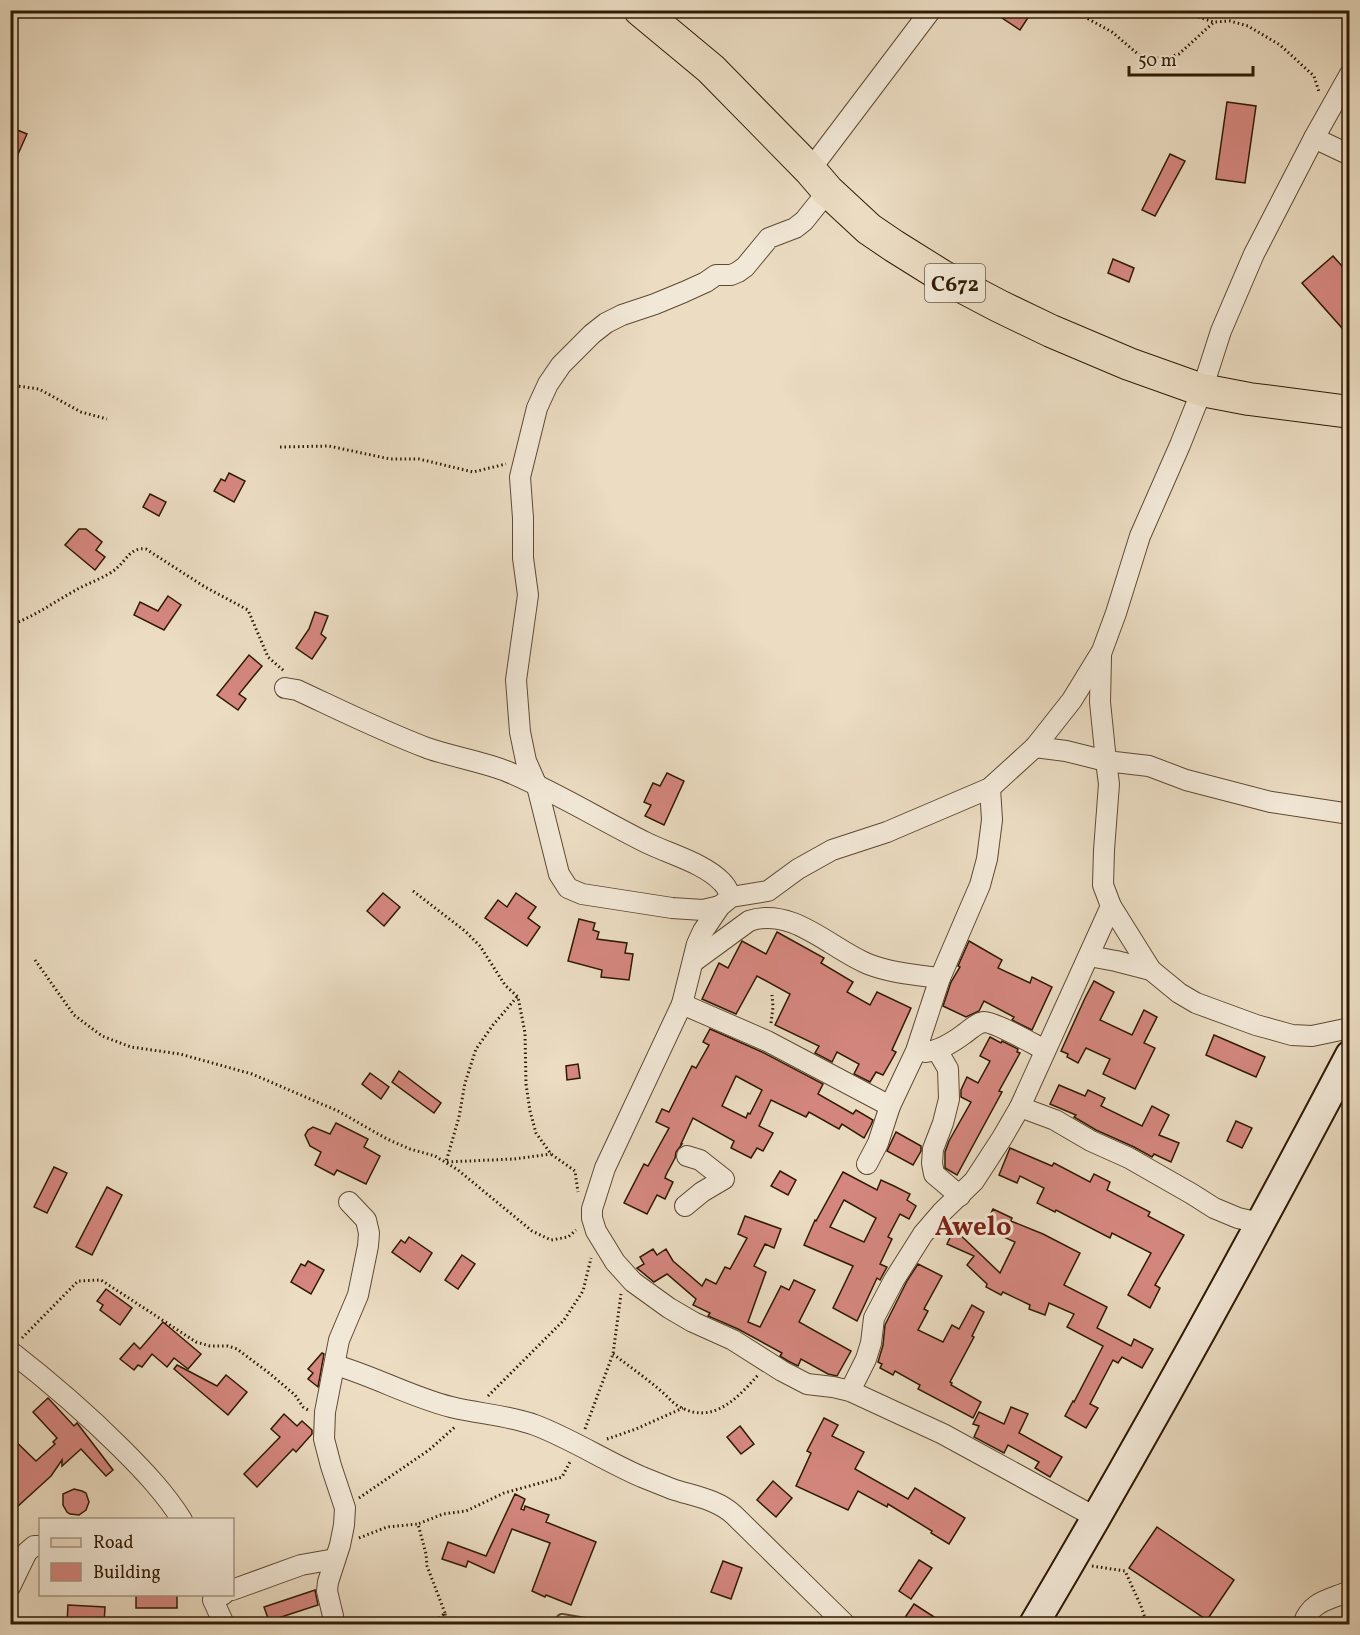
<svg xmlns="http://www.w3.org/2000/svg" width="1360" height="1635" viewBox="0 0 1360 1635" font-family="Vollkorn,serif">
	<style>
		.building { fill: #d5877f; stroke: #2f1a03; stroke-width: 1.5; fill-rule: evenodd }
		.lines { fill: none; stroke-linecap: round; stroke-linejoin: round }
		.lane-casing { stroke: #5e4a33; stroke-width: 14 }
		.street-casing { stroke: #5e4a33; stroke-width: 22 }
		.secondary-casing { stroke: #2f1a03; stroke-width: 32 }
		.primary-casing { stroke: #2f1a03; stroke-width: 34 }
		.path { stroke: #2f1a03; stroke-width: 3; stroke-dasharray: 1.5 3; stroke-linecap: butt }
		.lane { stroke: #f2e8d7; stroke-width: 10 }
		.street { stroke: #f2e8d7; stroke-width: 20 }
		.secondary { stroke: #f2e8d7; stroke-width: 28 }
		.primary { stroke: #ebdcc2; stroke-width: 32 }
		.labels { text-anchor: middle; stroke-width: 6; stroke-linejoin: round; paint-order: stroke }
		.shield { fill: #f2e8d7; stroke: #6a5843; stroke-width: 1.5 }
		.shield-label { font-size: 22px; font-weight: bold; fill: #2f1a03 }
		.quarter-label { font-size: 27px; font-weight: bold; fill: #7a1f14; stroke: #f2e8d7 }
	</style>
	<rect width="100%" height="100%" fill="#ebdcc2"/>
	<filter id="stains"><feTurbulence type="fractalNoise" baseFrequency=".00333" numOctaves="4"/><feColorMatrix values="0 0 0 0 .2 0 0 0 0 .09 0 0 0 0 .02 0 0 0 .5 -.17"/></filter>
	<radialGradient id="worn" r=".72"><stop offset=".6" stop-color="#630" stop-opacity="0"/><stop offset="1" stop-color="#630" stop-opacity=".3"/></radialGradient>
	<g class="building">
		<path d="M 990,10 L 1033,10 L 1020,30 Z"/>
		<path d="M 1227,102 L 1256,106 L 1245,183 L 1216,179 Z"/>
		<path d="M 10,127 L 27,134 L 10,172 Z"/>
		<path d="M 1170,154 L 1185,161 L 1155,216 L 1142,210 Z"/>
		<path d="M 1333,256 L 1350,275 L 1350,337 L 1302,283 Z"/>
		<path d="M 1113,259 L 1134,268 L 1129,282 L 1108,273 Z"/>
		<path d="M 229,473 L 245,481 L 234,502 L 214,491 L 221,479 L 225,481 Z"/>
		<path d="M 150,494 L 166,502 L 159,516 L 143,507 Z"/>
		<path d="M 79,529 L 86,529 L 102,542 L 96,550 L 105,557 L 95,570 L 65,545 Z"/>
		<path d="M 168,596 L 181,605 L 164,630 L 134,615 L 140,602 L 158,611 Z"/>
		<path d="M 315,612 L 328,616 L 321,634 L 326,638 L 312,659 L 296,648 L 309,629 Z"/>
		<path d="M 249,655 L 262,666 L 239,694 L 246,699 L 238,710 L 217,695 Z"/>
		<path d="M 667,773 L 684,781 L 664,825 L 645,816 L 651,805 L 644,802 L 653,783 L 660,786 Z"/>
		<path d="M 383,893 L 400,907 L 384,926 L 367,911 Z"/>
		<path d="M 516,893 L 536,907 L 528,918 L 540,927 L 527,946 L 485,918 L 498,900 L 507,907 Z"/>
		<path d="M 579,919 L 595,923 L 593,930 L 599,932 L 597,939 L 627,943 L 625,953 L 633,954 L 629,980 L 601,977 L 602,970 L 568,961 Z"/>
		<path d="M 777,932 L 824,958 L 821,963 L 853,982 L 847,992 L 870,1005 L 877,992 L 911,1008 L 892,1050 L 896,1052 L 883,1075 L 876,1072 L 870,1082 L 854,1074 L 859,1064 L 837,1052 L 832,1062 L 815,1053 L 819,1046 L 775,1025 L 790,994 L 757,976 L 736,1014 L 702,999 L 719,963 L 728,968 L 742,941 L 766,954 Z"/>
		<path d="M 969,941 L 1002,960 L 998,968 L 1030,983 L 1032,977 L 1052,987 L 1032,1030 L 1012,1020 L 1014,1017 L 984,1001 L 979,1011 L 966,1017 L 943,1006 L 951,982 L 960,967 L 958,966 Z"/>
		<path d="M 1094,981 L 1114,992 L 1100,1020 L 1132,1035 L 1144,1010 L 1157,1017 L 1144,1043 L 1155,1048 L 1135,1089 L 1103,1074 L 1110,1059 L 1086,1048 L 1078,1063 L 1067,1057 L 1068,1054 L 1061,1051 L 1085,998 Z"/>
		<path d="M 710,1029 L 762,1052 L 823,1084 L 818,1094 L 853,1114 L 856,1110 L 873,1120 L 871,1125 L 864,1138 L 842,1124 L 839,1129 L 809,1112 L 806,1117 L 771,1100 L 759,1126 L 773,1133 L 763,1151 L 757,1148 L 751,1158 L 731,1148 L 734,1141 L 693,1118 L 681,1144 L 682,1144 L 676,1152 L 675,1158 L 666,1175 L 665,1178 L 673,1182 L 665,1199 L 657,1195 L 647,1214 L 624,1203 L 644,1164 L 648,1166 L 669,1128 L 656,1122 L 662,1109 L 669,1112 L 692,1066 L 696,1068 L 709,1045 L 703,1042 ZM 736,1076 L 762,1090 L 750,1114 L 748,1113 L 746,1118 L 722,1106 Z"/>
		<path d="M 1214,1035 L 1265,1057 L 1256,1077 L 1206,1055 Z"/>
		<path d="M 990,1037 L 1001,1043 L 1002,1041 L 1018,1049 L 1017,1052 L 1020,1053 L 999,1091 L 1002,1092 L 957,1175 L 945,1168 L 945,1152 L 949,1141 L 971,1102 L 961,1097 L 961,1090 L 967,1077 L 978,1083 L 990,1061 L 980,1056 Z"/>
		<path d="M 578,1064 L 580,1078 L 567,1080 L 566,1066 Z"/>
		<path d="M 399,1071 L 441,1103 L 434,1113 L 392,1082 Z"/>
		<path d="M 370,1073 L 389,1087 L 381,1099 L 362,1084 Z"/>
		<path d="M 1059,1085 L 1085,1096 L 1088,1090 L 1105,1098 L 1101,1106 L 1142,1126 L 1152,1106 L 1169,1115 L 1159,1135 L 1179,1143 L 1171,1162 L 1154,1154 L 1152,1157 L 1134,1147 L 1096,1130 L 1074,1117 L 1076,1115 L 1050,1104 Z"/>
		<path d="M 1236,1121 L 1252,1128 L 1242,1148 L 1227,1141 Z"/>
		<path d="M 336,1123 L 368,1139 L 364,1147 L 380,1156 L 366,1184 L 337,1170 L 334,1175 L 315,1165 L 321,1152 L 310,1146 L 305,1135 L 308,1130 L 313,1127 L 330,1134 Z"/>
		<path d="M 896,1132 L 921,1146 L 921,1151 L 913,1165 L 887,1151 Z"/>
		<path d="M 1010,1148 L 1052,1166 L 1054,1163 L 1090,1182 L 1094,1174 L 1110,1182 L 1107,1190 L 1150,1212 L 1148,1216 L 1184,1235 L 1155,1285 L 1160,1288 L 1150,1308 L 1128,1295 L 1151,1253 L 1112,1233 L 1110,1238 L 1056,1210 L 1055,1212 L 1037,1203 L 1044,1188 L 1020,1176 L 1017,1183 L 999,1175 Z"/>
		<path d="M 54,1167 L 67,1173 L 47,1213 L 34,1207 Z"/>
		<path d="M 780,1171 L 796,1180 L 788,1195 L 771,1186 Z"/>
		<path d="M 843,1172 L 877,1190 L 881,1180 L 894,1186 L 910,1194 L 907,1200 L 916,1206 L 909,1219 L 900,1214 L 888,1237 L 892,1239 L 880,1264 L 887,1267 L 880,1280 L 877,1278 L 857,1321 L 833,1308 L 853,1266 L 804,1245 L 815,1220 L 816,1221 ZM 844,1200 L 876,1218 L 864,1242 L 830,1227 Z"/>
		<path d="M 107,1187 L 122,1195 L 92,1255 L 76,1247 Z"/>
		<path d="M 993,1209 L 1012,1218 L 1011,1221 L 1043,1234 L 1080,1253 L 1064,1285 L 1107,1307 L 1097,1328 L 1131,1346 L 1134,1339 L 1153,1349 L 1142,1368 L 1122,1357 L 1118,1363 L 1113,1360 L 1090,1404 L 1098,1408 L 1086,1428 L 1065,1416 L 1073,1401 L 1074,1402 L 1103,1346 L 1067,1327 L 1074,1314 L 1049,1303 L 1045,1315 L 1029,1309 L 1030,1305 L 1003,1292 L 1001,1295 L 986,1287 L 987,1284 L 967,1265 L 974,1256 L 947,1244 L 954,1229 L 1000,1273 L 1015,1242 L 984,1228 Z"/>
		<path d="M 745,1216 L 781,1229 L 774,1248 L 765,1244 L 754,1266 L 766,1272 L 748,1322 L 760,1327 L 781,1286 L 789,1290 L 794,1280 L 815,1290 L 799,1322 L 851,1351 L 837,1376 L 828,1374 L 801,1359 L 798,1366 L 788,1361 L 780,1356 L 782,1353 L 738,1329 L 708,1316 L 710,1313 L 693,1305 L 696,1299 L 667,1274 L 654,1282 L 637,1268 L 644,1264 L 640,1257 L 653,1249 L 657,1255 L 666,1249 L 673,1261 L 702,1286 L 706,1279 L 716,1284 L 725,1267 L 730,1269 L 747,1238 L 738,1234 Z"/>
		<path d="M 409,1237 L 432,1253 L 420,1272 L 392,1252 L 401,1240 L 405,1243 Z"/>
		<path d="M 462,1255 L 475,1264 L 458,1289 L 445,1280 Z"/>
		<path d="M 308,1261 L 324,1270 L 311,1294 L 291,1282 L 301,1264 L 305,1266 Z"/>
		<path d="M 918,1264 L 942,1276 L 924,1309 L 928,1311 L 918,1330 L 943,1342 L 952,1325 L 959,1329 L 972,1305 L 984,1312 L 972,1336 L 974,1337 L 950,1382 L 952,1383 L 951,1385 L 981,1402 L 973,1418 L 918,1389 L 920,1385 L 895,1371 L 893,1375 L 880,1368 L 882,1364 L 878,1362 L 883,1345 L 885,1325 L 907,1281 Z"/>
		<path d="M 106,1289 L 132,1308 L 120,1325 L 100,1310 L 103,1305 L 97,1301 Z"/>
		<path d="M 163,1322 L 201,1354 L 188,1369 L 174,1358 L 167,1367 L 152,1354 L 142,1367 L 138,1365 L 134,1370 L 120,1359 L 134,1343 L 140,1349 Z"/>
		<path d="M 322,1353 L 324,1354 L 318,1387 L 308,1379 L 313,1373 L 308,1369 Z"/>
		<path d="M 177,1365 L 217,1386 L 226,1375 L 247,1392 L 228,1415 L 174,1369 Z"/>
		<path d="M 48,1398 L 74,1426 L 77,1423 L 113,1470 L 106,1476 L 81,1449 L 62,1466 L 62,1460 L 51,1476 L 18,1506 L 10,1501 L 10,1436 L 36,1461 L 55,1444 L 53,1442 L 57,1438 L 33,1412 Z"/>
		<path d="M 1011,1407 L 1028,1414 L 1019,1433 L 1062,1457 L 1050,1477 L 1035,1468 L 1039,1462 L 1008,1445 L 1004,1453 L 974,1437 L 979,1426 L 973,1424 L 979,1412 L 1004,1424 Z"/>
		<path d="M 284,1414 L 297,1426 L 302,1421 L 312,1430 L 312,1434 L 296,1452 L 293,1449 L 257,1487 L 244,1474 L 280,1437 L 271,1429 Z"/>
		<path d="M 824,1418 L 838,1425 L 832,1436 L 864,1452 L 855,1469 L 908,1499 L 915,1488 L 965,1518 L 949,1544 L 931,1533 L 932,1531 L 888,1504 L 887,1507 L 858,1491 L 848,1510 L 796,1486 L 811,1453 L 807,1451 Z"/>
		<path d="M 740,1426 L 754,1444 L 741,1454 L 727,1437 Z"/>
		<path d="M 773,1481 L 792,1498 L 776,1517 L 757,1500 Z"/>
		<path d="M 74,1489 L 82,1491 L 86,1493 L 89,1502 L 86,1510 L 79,1515 L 70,1514 L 67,1512 L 63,1505 L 63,1494 Z"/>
		<path d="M 515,1494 L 525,1499 L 521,1509 L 524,1510 L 525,1506 L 549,1515 L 546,1522 L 596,1542 L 571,1605 L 546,1595 L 545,1597 L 532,1591 L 550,1543 L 512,1529 L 494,1573 L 468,1561 L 466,1567 L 442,1559 L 448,1542 L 486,1556 Z"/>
		<path d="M 1157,1527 L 1234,1580 L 1207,1620 L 1129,1568 Z"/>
		<path d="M 919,1560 L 932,1568 L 911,1599 L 899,1591 Z"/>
		<path d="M 723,1561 L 742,1568 L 731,1599 L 711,1592 Z"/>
		<path d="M 315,1590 L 318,1605 L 269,1621 L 264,1607 Z"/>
		<rect x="136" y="1594" width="41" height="14"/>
		<path d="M 914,1604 L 945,1624 L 913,1624 L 904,1619 Z"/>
		<path d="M 68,1605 L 105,1607 L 104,1624 L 67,1624 Z"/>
	</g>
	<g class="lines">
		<g class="lane-casing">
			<path id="lane" d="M 562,1620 L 585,1624"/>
		</g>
		<g class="street-casing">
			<g id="street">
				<path d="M 1314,138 L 1350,155"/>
				<path d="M 810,170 L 931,10"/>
				<path d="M 1101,657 L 1100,702 L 1106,761 L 1149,766 L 1186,780 L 1271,802 L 1350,814"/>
				<path d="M 285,688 L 297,690 C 340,710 382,731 427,748 C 453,757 480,761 506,771 C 554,791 599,819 645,842 C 669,854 704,863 722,882 C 726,886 729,892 731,897"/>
				<path d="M 1035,747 L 1066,751 L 1106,761 L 1109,784 L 1104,850 L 1103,885 L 1111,906 L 1151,970 L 1179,993 L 1196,1003 L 1256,1025 L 1292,1035 L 1312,1036 L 1350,1028"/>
				<path d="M 720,906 L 703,910 L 672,908 L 582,894 L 568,888 L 559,874 L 537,786 L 526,761 L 520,732 L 516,680 L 528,595 L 523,558 L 523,518 L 520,477 L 537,408 L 548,384 L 561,365 L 592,334 L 606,323 L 622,315 L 655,304 L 684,292 L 706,282 L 716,275 L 731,275 L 738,272 L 745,267 L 769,238 L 795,228 L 804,221 L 828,191"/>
				<path d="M 1089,956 L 1116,961 L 1151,970"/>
				<path d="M 693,962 L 749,921 C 792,906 831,949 868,964 C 891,973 916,975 940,978"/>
				<path d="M 682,1004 L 767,1041 L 890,1106"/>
				<path d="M 937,1050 L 948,1069 L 949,1099 L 943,1123 L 933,1149 L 932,1163 L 934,1174 L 960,1196"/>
				<path d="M 925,1052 C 939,1051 952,1043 964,1034 C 970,1030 976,1023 984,1022 C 995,1022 1033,1044 1045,1050"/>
				<path d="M 1020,1107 L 1055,1120 L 1091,1141 L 1129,1158 L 1192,1194 L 1214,1208 L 1238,1218 L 1260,1223"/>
				<path d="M 867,1164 L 878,1143 L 890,1106 L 916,1051 L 940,978 L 980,885 L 987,859 L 992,820 L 990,788"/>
				<path d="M 685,1206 L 702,1192 L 724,1179 L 700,1160 L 687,1156"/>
				<path d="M 10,1351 C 50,1382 87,1414 122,1449 C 144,1471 165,1493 182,1520"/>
				<path d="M 335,1365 C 374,1376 411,1397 451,1407 C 479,1414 507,1415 535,1425 C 572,1439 605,1461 642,1477 C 652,1481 662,1485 672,1489 C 693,1496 717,1499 734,1515 L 845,1624"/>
				<path d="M 850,1391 L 866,1359 L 871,1343 L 874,1318 L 894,1280 L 923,1234 L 942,1212 L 974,1181 L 1002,1138 L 1020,1107 L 1111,906"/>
				<path d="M 1095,1517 L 943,1434 L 850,1391 L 833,1387 L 807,1384 L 782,1371 L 733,1340 L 693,1322 L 669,1308 L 633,1282 L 615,1262 L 596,1231 L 592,1218 L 592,1209 L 605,1168 L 682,1004 L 697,944 L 703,931 L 720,906 L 731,897 L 768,891 L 798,869 L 832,850 L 887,832 L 990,788 L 1035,747 L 1072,700 L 1102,651 L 1116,613 L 1140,536 L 1180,445 L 1202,390 L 1221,331 L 1254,254 L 1314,138 L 1350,74"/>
				<path d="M 10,1587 L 27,1552 L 34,1546 L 40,1546"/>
				<path d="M 232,1590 L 301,1565 L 335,1559"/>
				<path d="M 224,1594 L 213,1600 L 224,1624"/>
				<path d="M 333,1624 L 333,1616 L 327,1591 L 328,1582 L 340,1545 L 344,1525 L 345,1508 L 331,1466 L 324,1439 L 325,1412 L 339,1340 L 358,1295 L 368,1246 L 369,1233 L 366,1220 L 349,1202"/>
				<path d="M 1303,1624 C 1311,1601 1329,1600 1350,1591"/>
			</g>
		</g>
		<g class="secondary-casing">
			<path id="secondary" d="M 1034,1624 C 1144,1438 1249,1247 1350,1055"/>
		</g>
		<g class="primary-casing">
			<path id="primary" d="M 640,10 L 711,69 L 810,170 L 828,191 L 869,229 L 894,246 L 942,276 L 999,306 L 1051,331 L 1129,364 L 1202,390 L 1249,399 L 1350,412"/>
		</g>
		<g class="path">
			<path d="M 328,10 L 333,16"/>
			<path d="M 1072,10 L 1112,32 L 1139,55 L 1163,59 L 1179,54 L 1214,22"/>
			<path d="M 1163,10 L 1198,17 L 1214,22 L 1230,21 L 1248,26 L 1280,45 L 1314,76 L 1319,92"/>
			<path d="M 10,385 L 39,389 L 81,412 L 107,419"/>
			<path d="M 280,447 L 329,446 L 390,459 L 419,459 L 473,472 L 506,464"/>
			<path d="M 10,625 C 34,617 54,602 76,590 C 88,583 107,577 117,568 C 127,559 131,547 146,549 L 205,587 L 248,610 L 268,657 L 284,671"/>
			<path d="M 413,891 L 465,931 L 480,946 L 505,985 L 518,997 L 525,1033 L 526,1084 L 530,1111 L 536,1133 L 551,1154 L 575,1171 L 578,1192"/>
			<path d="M 35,960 L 74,1015 L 102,1036 L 131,1047 L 180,1054 L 252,1074 L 338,1111 L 387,1139 L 410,1149 L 435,1156 L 458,1170 L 532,1231 L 551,1240 L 568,1237 L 576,1230"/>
			<path d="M 517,997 L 493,1025 L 476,1049 L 465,1083 L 459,1117 L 446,1162 L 514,1159 L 551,1154"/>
			<path d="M 771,1023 L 773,1007 L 772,995"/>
			<path d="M 22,1338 L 78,1281 L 101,1280 L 196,1342 L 210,1346 L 228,1346 L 237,1349 L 269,1373 L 295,1395 L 303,1407 L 308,1410"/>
			<path d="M 613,1354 C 629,1366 646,1378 661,1391 C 666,1395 670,1400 675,1404 C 710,1427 735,1401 758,1375"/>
			<path d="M 488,1396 L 564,1320 L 583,1291 L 591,1258"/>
			<path d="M 585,1429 L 613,1354 L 621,1294"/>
			<path d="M 607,1439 L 636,1429 L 683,1408"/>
			<path d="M 359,1498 L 429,1450 L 455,1427"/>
			<path d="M 359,1538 L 387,1527 L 418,1524"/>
			<path d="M 1092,1566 L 1125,1571 L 1141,1606 L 1147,1624"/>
			<path d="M 445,1613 L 427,1566 L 426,1554 L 418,1524 L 443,1514 L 466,1511 L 504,1493 L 562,1477 L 571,1460"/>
			<path d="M 432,1624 L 445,1613 L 446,1624"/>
		</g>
		<use href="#lane" class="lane"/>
		<use href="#street" class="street"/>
		<use href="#secondary" class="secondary"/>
		<use href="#primary" class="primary"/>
	</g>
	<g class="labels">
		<rect class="shield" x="925" y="264" width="60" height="38" rx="4.5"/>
		<g class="shield-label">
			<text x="955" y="291">C672</text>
		</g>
		<g class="quarter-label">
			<text x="973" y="1235">Awelo</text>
		</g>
	</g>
	<rect width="1360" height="1635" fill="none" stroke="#ebdcc2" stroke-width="36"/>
	<rect x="12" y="12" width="1336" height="1611" fill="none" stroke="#2f1a03" stroke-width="3"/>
	<rect x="18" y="18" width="1324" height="1599" fill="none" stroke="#2f1a03" stroke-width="1.5"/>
	<rect x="39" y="1518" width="195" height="78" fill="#f2e8d7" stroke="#a49682" stroke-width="1.5"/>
	<rect x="51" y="1538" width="30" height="9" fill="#ebdcc2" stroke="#a49682" stroke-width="1.5"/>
	<text x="93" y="1548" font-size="18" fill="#2f1a03">Road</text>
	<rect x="51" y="1563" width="30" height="18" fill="#d5877f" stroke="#a49682" stroke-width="1.5"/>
	<text x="93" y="1578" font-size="18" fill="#2f1a03">Building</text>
	<path d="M1129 66v9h124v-9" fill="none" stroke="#2f1a03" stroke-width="3"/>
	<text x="1138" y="66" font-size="18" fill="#2f1a03" stroke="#f2e8d7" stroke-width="4.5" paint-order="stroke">50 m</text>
	<rect width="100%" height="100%" filter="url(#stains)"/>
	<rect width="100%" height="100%" fill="url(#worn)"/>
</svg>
